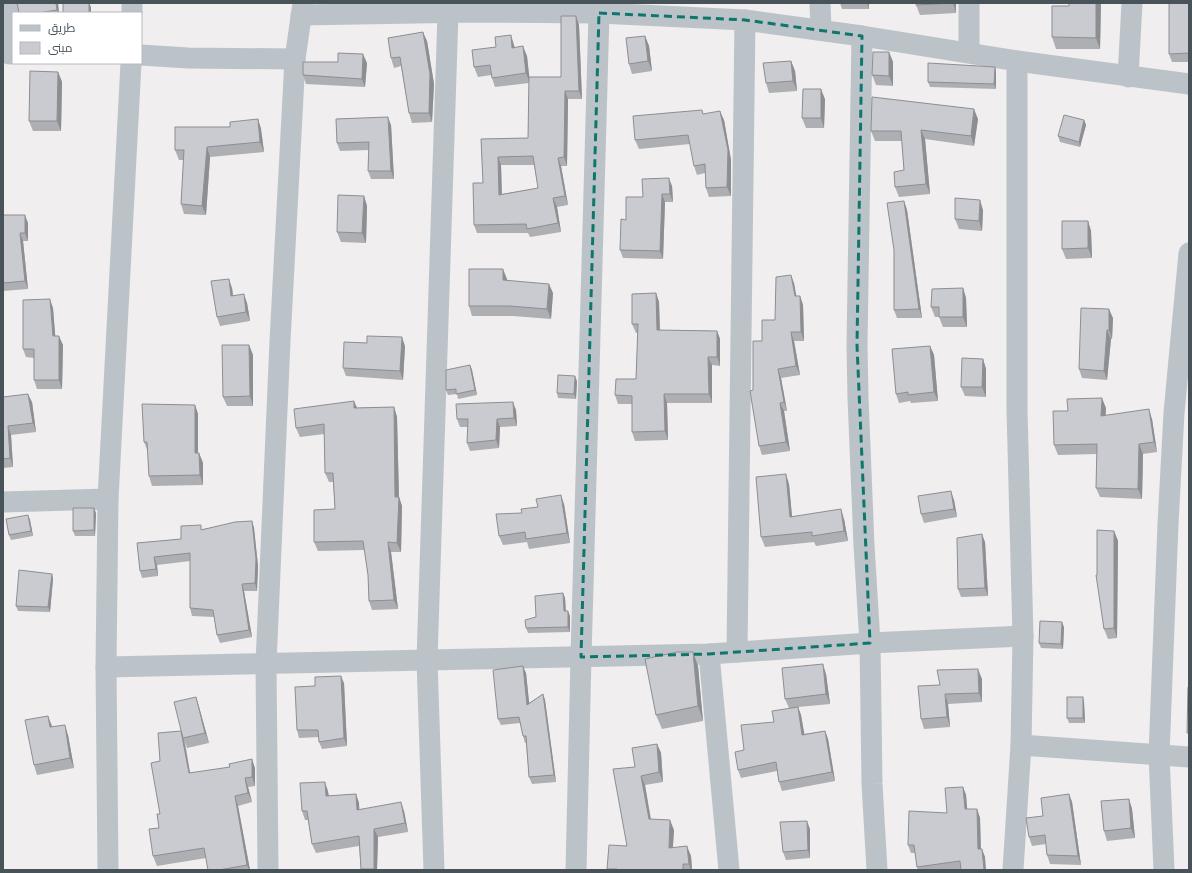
<svg xmlns="http://www.w3.org/2000/svg" width="1192" height="873" viewBox="0 0 1192 873" font-family="'DM Sans',Cairo,sans-serif">
	<style>
		.lines { fill: none; stroke-linecap: round; stroke-linejoin: round }
		.street { stroke: #bbc3c9; stroke-width: 21 }
		.wall { fill: #adafb3; fill-rule: evenodd }
		.shaded-wall { fill: #8d8e92 }
		.building { fill: #c9cbd0; stroke: #8d8e92; fill-rule: evenodd }
		.marked { fill: none; stroke: #0f766e; stroke-width: 3; stroke-dasharray: 8 5; stroke-linejoin: round }
	</style>
	<rect width="100%" height="100%" fill="#f0eeee"/>
	<g class="lines">
		<g class="street">
			<path d="M 8,3 L 9,54"/>
			<path d="M 820,3 L 821,30"/>
			<path d="M 969,3 L 969,52"/>
			<path d="M 132,13 L 132,3"/>
			<path d="M 301,15 L 474,12 L 599,13 L 745,20 L 862,36 L 1017,61 L 1189,84"/>
			<path d="M 862,36 L 857,345 L 858,398 L 864,545 L 870,643 L 872,784 L 877,870"/>
			<path d="M 141,55 L 188,58 L 295,59"/>
			<path d="M 1128,77 L 1132,3"/>
			<path d="M 3,502 L 108,499"/>
			<path d="M 737,652 L 745,20"/>
			<path d="M 709,654 L 729,870"/>
			<path d="M 106,667 L 709,654 L 870,643 L 1023,636"/>
			<path d="M 1021,745 L 1189,757"/>
			<path d="M 108,870 L 106,667 L 108,499 L 131,63"/>
			<path d="M 268,870 L 266,664 L 280,341 L 295,59 L 303,3"/>
			<path d="M 434,870 L 427,660 L 448,13"/>
			<path d="M 576,870 L 581,657 L 599,13"/>
			<path d="M 1013,870 L 1021,745 L 1023,636 L 1017,410 L 1017,61"/>
			<path d="M 1164,870 L 1159,755 L 1168,524 L 1174,413 L 1189,253"/>
		</g>
	</g>
	<g class="wall">
		<path d="M 17,3 L 58,3 L 59,13 L 19,13 Z"/>
		<path d="M 840,3 L 869,3 L 869,9 L 842,9 Z"/>
		<path d="M 916,3 L 956,3 L 956,13 L 920,15 L 916,5 Z"/>
		<path d="M 1101,3 L 1100,49 L 1056,49 L 1052,37 L 1069,6 Z"/>
		<path d="M 1189,3 L 1189,62 L 1172,62 L 1169,54 Z"/>
		<path d="M 576,16 L 579,25 L 582,99 L 568,99 L 567,166 L 561,166 L 568,205 L 557,207 L 561,232 L 530,237 L 528,233 L 477,233 L 474,225 L 483,183 L 481,139 L 528,138 L 529,83 L 495,87 L 491,75 L 478,77 L 474,67 L 514,45 L 515,48 L 527,56 L 529,78 L 561,77 ZM 501,165 L 534,165 L 538,188 L 502,194 Z"/>
		<path d="M 645,36 L 649,46 L 652,71 L 632,74 L 629,64 Z"/>
		<path d="M 427,41 L 434,84 L 432,122 L 412,123 L 409,113 L 401,66 L 394,68 L 391,58 Z"/>
		<path d="M 889,52 L 893,62 L 893,86 L 876,85 L 872,75 Z"/>
		<path d="M 791,61 L 795,71 L 797,91 L 769,93 L 766,83 Z"/>
		<path d="M 338,62 L 367,63 L 365,87 L 306,84 L 303,75 Z"/>
		<path d="M 995,67 L 996,72 L 996,89 L 930,87 L 928,82 Z"/>
		<path d="M 58,72 L 62,82 L 61,131 L 33,131 L 29,121 Z"/>
		<path d="M 825,99 L 824,128 L 806,128 L 802,118 Z"/>
		<path d="M 704,114 L 724,120 L 731,160 L 731,196 L 709,197 L 706,188 L 705,173 L 697,175 L 694,166 L 690,144 L 639,149 L 635,140 Z"/>
		<path d="M 258,119 L 261,129 L 264,152 L 210,157 L 206,215 L 184,214 L 181,204 L 184,160 L 179,160 L 175,150 L 230,127 Z"/>
		<path d="M 978,119 L 974,146 L 925,139 L 930,194 L 899,197 L 895,187 L 904,170 L 902,141 L 875,141 L 871,131 Z"/>
		<path d="M 1084,120 L 1086,125 L 1080,147 L 1060,142 L 1058,136 Z"/>
		<path d="M 391,125 L 394,179 L 371,179 L 368,171 L 369,150 L 340,151 L 337,143 Z"/>
		<path d="M 672,186 L 673,202 L 665,202 L 663,259 L 623,258 L 620,250 L 626,220 L 643,197 Z"/>
		<path d="M 364,196 L 367,206 L 366,243 L 341,242 L 337,232 Z"/>
		<path d="M 904,201 L 907,210 L 922,318 L 897,318 L 894,310 Z"/>
		<path d="M 983,210 L 982,231 L 959,229 L 955,219 Z"/>
		<path d="M 3,215 L 28,223 L 28,241 L 23,241 L 28,289 L 3,291 Z"/>
		<path d="M 1088,221 L 1091,231 L 1092,258 L 1066,259 L 1062,249 Z"/>
		<path d="M 507,280 L 553,293 L 551,319 L 513,316 L 472,316 L 469,306 Z"/>
		<path d="M 794,283 L 796,296 L 800,296 L 803,305 L 804,341 L 794,341 L 800,375 L 781,378 L 787,411 L 784,411 L 790,451 L 762,455 L 759,446 L 753,390 L 775,320 Z"/>
		<path d="M 232,288 L 233,296 L 247,303 L 250,321 L 220,326 L 217,317 Z"/>
		<path d="M 963,288 L 966,298 L 967,327 L 943,327 L 939,317 L 935,317 L 931,307 Z"/>
		<path d="M 656,293 L 659,302 L 660,330 L 717,331 L 720,339 L 720,366 L 712,365 L 712,403 L 667,403 L 668,440 L 635,441 L 632,432 L 632,404 L 618,404 L 615,395 L 636,379 L 638,333 L 636,333 L 632,324 Z"/>
		<path d="M 53,308 L 55,336 L 63,345 L 62,389 L 37,389 L 34,380 L 34,358 L 26,357 L 23,349 Z"/>
		<path d="M 1113,318 L 1112,339 L 1111,339 L 1107,380 L 1082,378 L 1079,369 Z"/>
		<path d="M 249,345 L 253,355 L 253,406 L 227,406 L 223,397 Z"/>
		<path d="M 405,346 L 403,380 L 346,376 L 343,368 Z"/>
		<path d="M 930,346 L 934,355 L 938,401 L 911,403 L 910,401 L 899,403 L 896,394 Z"/>
		<path d="M 983,359 L 986,369 L 986,397 L 965,396 L 961,387 Z"/>
		<path d="M 470,365 L 472,370 L 477,395 L 458,399 L 457,394 L 448,395 L 446,390 Z"/>
		<path d="M 577,381 L 576,399 L 558,398 L 557,393 Z"/>
		<path d="M 3,397 L 32,402 L 36,432 L 11,435 L 13,467 L 3,468 Z"/>
		<path d="M 195,405 L 198,414 L 198,453 L 199,453 L 203,463 L 203,485 L 152,486 L 149,476 L 148,452 L 144,442 Z"/>
		<path d="M 394,407 L 397,417 L 399,497 L 402,506 L 401,552 L 391,552 L 398,609 L 372,610 L 369,601 L 368,575 L 365,550 L 318,551 L 314,542 L 335,509 L 333,482 L 329,482 L 325,473 L 324,434 L 300,437 L 296,428 L 357,408 Z"/>
		<path d="M 1106,408 L 1105,416 L 1152,419 L 1157,452 L 1143,454 L 1142,499 L 1100,497 L 1096,488 L 1097,454 L 1058,455 L 1054,445 L 1068,411 Z"/>
		<path d="M 516,410 L 517,426 L 500,427 L 499,448 L 470,451 L 467,443 L 468,427 L 460,427 L 457,419 Z"/>
		<path d="M 789,484 L 792,517 L 844,519 L 848,541 L 816,546 L 814,542 L 765,547 L 761,537 Z"/>
		<path d="M 954,500 L 957,517 L 924,523 L 921,514 Z"/>
		<path d="M 564,504 L 570,543 L 529,549 L 527,542 L 503,545 L 499,536 L 522,513 Z"/>
		<path d="M 96,513 L 95,536 L 75,536 L 73,531 Z"/>
		<path d="M 28,515 L 30,520 L 33,536 L 11,540 L 9,535 Z"/>
		<path d="M 252,521 L 254,528 L 258,566 L 257,591 L 244,591 L 252,637 L 220,643 L 217,635 L 214,617 L 192,616 L 190,608 L 190,561 L 157,565 L 158,576 L 142,578 L 140,571 L 137,543 L 181,539 L 203,529 Z"/>
		<path d="M 1114,531 L 1118,541 L 1117,638 L 1108,639 L 1104,629 L 1097,575 Z"/>
		<path d="M 985,542 L 988,596 L 961,597 L 958,589 Z"/>
		<path d="M 52,574 L 53,579 L 50,612 L 18,611 L 16,606 Z"/>
		<path d="M 563,593 L 565,598 L 566,611 L 570,616 L 570,632 L 528,633 L 526,628 L 536,617 Z"/>
		<path d="M 1064,627 L 1063,649 L 1041,648 L 1039,643 Z"/>
		<path d="M 693,652 L 698,666 L 703,721 L 662,729 L 656,715 Z"/>
		<path d="M 526,673 L 529,703 L 543,694 L 545,700 L 556,782 L 532,784 L 529,777 L 526,743 L 525,743 L 523,736 L 520,723 L 501,725 L 498,719 Z"/>
		<path d="M 826,674 L 830,704 L 798,707 L 801,715 L 804,734 L 825,731 L 828,739 L 835,781 L 782,791 L 779,782 L 777,771 L 741,778 L 738,770 L 744,750 L 789,708 L 785,699 Z"/>
		<path d="M 982,679 L 982,702 L 948,704 L 950,727 L 924,729 L 921,719 L 940,685 Z"/>
		<path d="M 344,683 L 347,746 L 322,749 L 319,742 L 319,737 L 299,738 L 297,730 L 315,686 Z"/>
		<path d="M 196,697 L 199,707 L 209,743 L 187,748 L 185,741 L 190,773 L 255,768 L 255,786 L 248,787 L 252,802 L 238,806 L 250,870 L 208,870 L 206,858 L 157,866 L 153,856 L 159,828 L 160,814 L 160,761 L 181,731 L 183,738 Z"/>
		<path d="M 1084,702 L 1085,723 L 1069,723 L 1067,718 Z"/>
		<path d="M 52,726 L 52,727 L 68,735 L 74,768 L 37,775 L 34,765 Z"/>
		<path d="M 657,744 L 661,753 L 663,782 L 645,785 L 651,819 L 674,830 L 673,847 L 691,856 L 692,870 L 608,870 L 607,869 L 627,846 L 635,767 Z"/>
		<path d="M 963,787 L 966,795 L 967,809 L 977,809 L 980,818 L 981,849 L 985,857 L 961,870 L 918,870 L 917,867 L 915,853 L 911,853 L 908,845 L 947,813 Z"/>
		<path d="M 328,791 L 329,796 L 356,794 L 359,803 L 359,809 L 404,811 L 408,832 L 378,837 L 377,870 L 361,870 L 359,846 L 316,853 L 312,844 L 308,820 L 305,820 L 302,811 Z"/>
		<path d="M 1069,794 L 1072,802 L 1081,865 L 1050,864 L 1047,855 L 1046,844 L 1032,846 L 1029,837 L 1043,816 Z"/>
		<path d="M 1129,799 L 1132,809 L 1135,838 L 1107,841 L 1104,831 Z"/>
		<path d="M 810,829 L 810,858 L 786,860 L 783,852 Z"/>
	</g>
	<g class="shaded-wall">
		<path d="M 56,3 L 58,3 L 59,13 L 58,13 L 57,10 Z"/>
		<path d="M 89,3 L 91,7 L 91,13 L 89,13 Z"/>
		<path d="M 867,3 L 869,3 L 869,9 Z"/>
		<path d="M 953,3 L 956,3 L 956,13 Z"/>
		<path d="M 1096,3 L 1101,3 L 1100,49 L 1096,38 Z"/>
		<path d="M 576,16 L 579,25 L 582,99 L 579,91 Z"/>
		<path d="M 423,32 L 427,41 L 434,84 L 432,122 L 429,113 Z"/>
		<path d="M 511,35 L 514,45 L 516,58 L 512,48 Z"/>
		<path d="M 645,36 L 649,46 L 652,71 L 648,61 Z"/>
		<path d="M 523,46 L 527,56 L 530,83 L 526,73 Z"/>
		<path d="M 889,52 L 893,62 L 893,86 L 889,76 Z"/>
		<path d="M 363,54 L 367,63 L 365,87 L 362,79 Z"/>
		<path d="M 791,61 L 795,71 L 797,91 L 793,81 Z"/>
		<path d="M 995,67 L 996,72 L 996,89 L 994,84 Z"/>
		<path d="M 58,72 L 62,82 L 61,131 L 57,121 Z"/>
		<path d="M 821,89 L 825,99 L 824,128 L 821,118 Z"/>
		<path d="M 565,91 L 568,99 L 567,166 L 564,157 Z"/>
		<path d="M 974,109 L 978,119 L 974,146 L 971,136 Z"/>
		<path d="M 720,111 L 724,120 L 731,160 L 731,196 L 727,187 Z"/>
		<path d="M 388,117 L 391,125 L 394,179 L 391,171 Z"/>
		<path d="M 258,119 L 261,129 L 264,152 L 260,142 Z"/>
		<path d="M 1084,120 L 1086,125 L 1080,147 L 1079,142 Z"/>
		<path d="M 921,130 L 925,139 L 930,194 L 926,184 Z"/>
		<path d="M 207,147 L 210,157 L 206,215 L 202,206 Z"/>
		<path d="M 498,157 L 501,165 L 502,203 L 499,195 Z"/>
		<path d="M 558,158 L 561,166 L 568,205 L 565,196 Z"/>
		<path d="M 669,178 L 672,186 L 673,202 L 670,194 Z"/>
		<path d="M 662,194 L 665,202 L 663,259 L 660,251 Z"/>
		<path d="M 364,196 L 367,206 L 366,243 L 362,233 Z"/>
		<path d="M 553,198 L 557,207 L 561,232 L 558,223 Z"/>
		<path d="M 980,200 L 983,210 L 982,231 L 979,221 Z"/>
		<path d="M 904,201 L 907,210 L 922,318 L 919,309 Z"/>
		<path d="M 25,215 L 28,223 L 28,241 L 25,233 Z"/>
		<path d="M 1088,221 L 1091,231 L 1092,258 L 1088,248 Z"/>
		<path d="M 20,233 L 23,241 L 28,289 L 25,281 Z"/>
		<path d="M 503,269 L 507,279 L 507,290 L 503,280 Z"/>
		<path d="M 791,275 L 794,283 L 798,305 L 795,296 Z"/>
		<path d="M 229,279 L 232,288 L 234,305 L 231,296 Z"/>
		<path d="M 549,284 L 553,293 L 551,319 L 547,309 Z"/>
		<path d="M 963,288 L 966,298 L 967,327 L 963,317 Z"/>
		<path d="M 656,293 L 659,302 L 660,339 L 657,330 Z"/>
		<path d="M 244,294 L 247,303 L 250,321 L 246,312 Z"/>
		<path d="M 800,296 L 803,305 L 804,341 L 801,332 Z"/>
		<path d="M 50,299 L 53,308 L 56,345 L 53,336 Z"/>
		<path d="M 1109,309 L 1113,318 L 1112,339 L 1109,330 Z"/>
		<path d="M 1107,330 L 1111,339 L 1107,380 L 1104,371 Z"/>
		<path d="M 717,331 L 720,339 L 720,366 L 717,357 Z"/>
		<path d="M 791,332 L 794,341 L 800,375 L 796,366 Z"/>
		<path d="M 59,336 L 63,345 L 62,389 L 59,380 Z"/>
		<path d="M 402,337 L 405,346 L 403,380 L 400,371 Z"/>
		<path d="M 249,345 L 253,355 L 253,406 L 250,396 Z"/>
		<path d="M 930,346 L 934,355 L 938,401 L 934,392 Z"/>
		<path d="M 708,357 L 712,365 L 712,403 L 709,394 Z"/>
		<path d="M 983,359 L 986,369 L 986,397 L 982,387 Z"/>
		<path d="M 470,365 L 472,370 L 477,395 L 475,390 Z"/>
		<path d="M 778,369 L 781,378 L 787,411 L 784,402 Z"/>
		<path d="M 575,376 L 577,381 L 576,399 L 574,394 Z"/>
		<path d="M 28,394 L 32,402 L 36,432 L 33,423 Z"/>
		<path d="M 664,394 L 667,403 L 668,440 L 665,431 Z"/>
		<path d="M 1102,398 L 1106,408 L 1105,426 L 1101,416 Z"/>
		<path d="M 354,401 L 358,410 L 354,408 Z"/>
		<path d="M 513,402 L 516,410 L 517,426 L 514,418 Z"/>
		<path d="M 780,403 L 784,411 L 790,451 L 786,442 Z"/>
		<path d="M 195,405 L 198,414 L 198,463 L 195,453 Z"/>
		<path d="M 394,407 L 397,417 L 399,500 L 399,497 L 402,506 L 401,552 L 397,543 L 395,497 Z"/>
		<path d="M 1149,409 L 1152,419 L 1157,452 L 1154,442 Z"/>
		<path d="M 497,419 L 500,427 L 499,448 L 496,440 Z"/>
		<path d="M 8,426 L 11,435 L 13,467 L 10,458 Z"/>
		<path d="M 1139,444 L 1143,454 L 1142,499 L 1138,489 Z"/>
		<path d="M 199,453 L 203,463 L 203,485 L 200,475 Z"/>
		<path d="M 786,474 L 789,484 L 793,527 L 790,517 Z"/>
		<path d="M 951,491 L 954,500 L 957,517 L 954,509 Z"/>
		<path d="M 561,495 L 564,504 L 570,543 L 567,533 Z"/>
		<path d="M 94,508 L 96,513 L 95,536 L 94,530 Z"/>
		<path d="M 841,509 L 844,519 L 848,541 L 844,531 Z"/>
		<path d="M 28,515 L 30,520 L 33,536 L 31,531 Z"/>
		<path d="M 252,521 L 254,528 L 258,566 L 257,591 L 255,583 Z"/>
		<path d="M 1114,531 L 1118,541 L 1117,638 L 1114,628 Z"/>
		<path d="M 982,534 L 985,542 L 988,596 L 985,588 Z"/>
		<path d="M 388,542 L 391,552 L 398,609 L 394,600 Z"/>
		<path d="M 154,557 L 157,565 L 158,576 L 156,569 Z"/>
		<path d="M 52,574 L 53,579 L 50,612 L 48,607 Z"/>
		<path d="M 242,584 L 244,591 L 252,637 L 249,630 Z"/>
		<path d="M 563,593 L 565,598 L 566,616 L 564,611 Z"/>
		<path d="M 568,611 L 570,616 L 570,632 L 568,627 Z"/>
		<path d="M 1062,622 L 1064,627 L 1063,649 L 1061,644 Z"/>
		<path d="M 693,652 L 698,666 L 703,721 L 698,706 Z"/>
		<path d="M 823,664 L 826,674 L 830,704 L 826,694 Z"/>
		<path d="M 523,666 L 526,673 L 530,711 L 527,705 Z"/>
		<path d="M 978,669 L 982,679 L 982,702 L 979,693 Z"/>
		<path d="M 341,676 L 344,683 L 347,746 L 344,738 Z"/>
		<path d="M 543,694 L 545,700 L 556,782 L 554,775 Z"/>
		<path d="M 945,694 L 948,704 L 950,727 L 947,717 Z"/>
		<path d="M 196,697 L 199,707 L 209,743 L 205,733 Z"/>
		<path d="M 1083,697 L 1084,702 L 1085,723 L 1083,718 Z"/>
		<path d="M 798,707 L 801,715 L 806,743 L 802,735 Z"/>
		<path d="M 48,716 L 52,726 L 54,737 L 50,727 Z"/>
		<path d="M 65,725 L 68,735 L 74,768 L 70,758 Z"/>
		<path d="M 181,731 L 184,741 L 192,783 L 189,773 Z"/>
		<path d="M 825,731 L 828,739 L 835,781 L 832,772 Z"/>
		<path d="M 657,744 L 661,753 L 663,782 L 659,772 Z"/>
		<path d="M 252,759 L 255,768 L 255,786 L 252,777 Z"/>
		<path d="M 641,776 L 645,785 L 652,828 L 649,819 Z"/>
		<path d="M 245,778 L 248,787 L 252,802 L 248,793 Z"/>
		<path d="M 325,782 L 328,791 L 329,805 L 326,796 Z"/>
		<path d="M 963,787 L 966,795 L 968,818 L 965,809 Z"/>
		<path d="M 356,794 L 359,803 L 360,819 L 357,810 Z"/>
		<path d="M 1069,794 L 1072,802 L 1081,865 L 1078,856 Z"/>
		<path d="M 235,796 L 238,806 L 250,870 L 249,870 L 247,865 Z"/>
		<path d="M 1129,799 L 1132,809 L 1135,838 L 1131,828 Z"/>
		<path d="M 401,802 L 404,811 L 408,832 L 405,823 Z"/>
		<path d="M 977,809 L 980,818 L 981,857 L 978,849 Z"/>
		<path d="M 670,820 L 674,830 L 672,857 L 669,848 Z"/>
		<path d="M 807,821 L 810,829 L 810,858 L 808,850 Z"/>
		<path d="M 374,829 L 378,837 L 377,870 L 374,870 Z"/>
		<path d="M 687,846 L 691,856 L 692,870 L 691,870 L 689,864 Z"/>
		<path d="M 982,849 L 985,857 L 986,870 L 984,870 Z"/>
	</g>
	<g class="building">
		<path d="M 17,3 L 56,3 L 57,10 L 38,13 L 19,13 Z"/>
		<rect x="63" y="3" width="26" height="10"/>
		<path d="M 916,3 L 953,3 L 916,5 Z"/>
		<path d="M 1069,3 L 1096,3 L 1096,38 L 1052,37 L 1052,6 L 1069,6 Z"/>
		<path d="M 1169,3 L 1189,3 L 1189,53 L 1169,54 Z"/>
		<path d="M 561,16 L 576,16 L 579,91 L 565,91 L 564,157 L 558,158 L 565,196 L 553,198 L 558,223 L 527,229 L 526,224 L 474,225 L 473,183 L 483,183 L 481,139 L 528,138 L 529,77 L 561,77 ZM 533,156 L 538,188 L 499,195 L 498,157 Z"/>
		<path d="M 423,32 L 430,74 L 429,113 L 409,113 L 400,57 L 391,58 L 388,38 Z"/>
		<path d="M 511,35 L 512,48 L 523,46 L 526,73 L 492,78 L 490,65 L 474,67 L 472,50 L 496,47 L 495,37 Z"/>
		<path d="M 645,36 L 648,61 L 629,64 L 626,38 Z"/>
		<path d="M 873,52 L 889,52 L 889,76 L 872,75 Z"/>
		<path d="M 338,53 L 363,54 L 362,79 L 303,75 L 303,62 L 338,62 Z"/>
		<path d="M 791,61 L 793,81 L 766,83 L 763,63 Z"/>
		<path d="M 928,63 L 995,67 L 994,84 L 928,82 Z"/>
		<path d="M 30,71 L 58,72 L 57,121 L 29,121 Z"/>
		<path d="M 803,89 L 821,89 L 821,118 L 802,118 Z"/>
		<path d="M 872,97 L 974,109 L 971,136 L 921,130 L 926,184 L 895,187 L 894,172 L 904,170 L 901,131 L 871,131 Z"/>
		<path d="M 702,110 L 703,114 L 720,111 L 728,150 L 727,187 L 706,188 L 705,164 L 694,166 L 688,135 L 635,140 L 633,116 Z"/>
		<path d="M 1064,115 L 1084,120 L 1079,142 L 1058,136 Z"/>
		<path d="M 388,117 L 391,171 L 368,171 L 369,142 L 337,143 L 336,119 Z"/>
		<path d="M 258,119 L 260,142 L 207,147 L 202,206 L 181,204 L 184,150 L 175,150 L 175,127 L 230,127 L 230,122 Z"/>
		<path d="M 669,178 L 670,194 L 662,194 L 660,251 L 620,250 L 621,219 L 626,220 L 626,197 L 643,197 L 642,179 Z"/>
		<path d="M 338,195 L 364,196 L 362,233 L 337,232 Z"/>
		<path d="M 955,198 L 980,200 L 979,221 L 955,219 Z"/>
		<path d="M 904,201 L 919,309 L 894,310 L 894,250 L 887,203 Z"/>
		<path d="M 3,215 L 25,215 L 25,233 L 20,233 L 25,281 L 3,283 Z"/>
		<path d="M 1062,221 L 1088,221 L 1088,248 L 1062,249 Z"/>
		<path d="M 469,269 L 503,269 L 503,280 L 549,284 L 547,309 L 509,306 L 469,306 Z"/>
		<path d="M 791,275 L 795,296 L 800,296 L 801,332 L 791,332 L 796,366 L 778,369 L 784,402 L 780,403 L 786,442 L 759,446 L 750,391 L 753,390 L 753,341 L 762,341 L 762,320 L 775,320 L 776,277 Z"/>
		<path d="M 229,279 L 231,296 L 244,294 L 246,312 L 217,317 L 211,281 Z"/>
		<path d="M 963,288 L 963,317 L 939,317 L 939,307 L 931,307 L 932,289 Z"/>
		<path d="M 656,293 L 657,330 L 717,331 L 717,357 L 708,357 L 709,394 L 664,394 L 665,431 L 632,432 L 632,396 L 615,395 L 616,379 L 636,379 L 638,324 L 632,324 L 632,294 Z"/>
		<path d="M 50,299 L 53,336 L 59,336 L 59,380 L 34,380 L 34,349 L 23,349 L 23,300 Z"/>
		<path d="M 1081,308 L 1109,309 L 1109,330 L 1107,330 L 1104,371 L 1079,369 Z"/>
		<path d="M 367,336 L 402,337 L 400,371 L 343,368 L 344,342 L 367,343 Z"/>
		<path d="M 222,345 L 249,345 L 250,396 L 223,397 Z"/>
		<path d="M 930,346 L 934,392 L 908,395 L 908,392 L 896,394 L 892,349 Z"/>
		<path d="M 962,358 L 983,359 L 982,387 L 961,387 Z"/>
		<path d="M 470,365 L 475,390 L 456,394 L 456,389 L 446,390 L 446,370 Z"/>
		<path d="M 558,375 L 575,376 L 574,394 L 557,393 Z"/>
		<path d="M 28,394 L 33,423 L 8,426 L 10,458 L 3,459 L 3,397 Z"/>
		<path d="M 1102,398 L 1101,416 L 1149,409 L 1154,442 L 1139,444 L 1138,489 L 1096,488 L 1097,444 L 1054,445 L 1053,411 L 1068,411 L 1067,399 Z"/>
		<path d="M 354,401 L 354,408 L 394,407 L 395,497 L 399,497 L 397,543 L 388,542 L 394,600 L 369,601 L 368,575 L 363,541 L 314,542 L 314,510 L 335,509 L 333,473 L 325,473 L 324,424 L 296,428 L 294,409 Z"/>
		<path d="M 513,402 L 514,418 L 497,419 L 496,440 L 467,443 L 468,419 L 457,419 L 456,404 Z"/>
		<path d="M 142,404 L 195,405 L 195,453 L 199,453 L 200,475 L 149,476 L 147,442 L 144,442 Z"/>
		<path d="M 786,474 L 790,517 L 841,509 L 844,531 L 812,536 L 812,532 L 761,537 L 756,477 Z"/>
		<path d="M 951,491 L 954,509 L 921,514 L 918,496 Z"/>
		<path d="M 561,495 L 567,533 L 526,539 L 525,532 L 499,536 L 496,514 L 522,513 L 521,509 L 538,507 L 536,499 Z"/>
		<path d="M 73,508 L 94,508 L 94,530 L 73,531 Z"/>
		<path d="M 28,515 L 31,531 L 9,535 L 6,519 Z"/>
		<path d="M 252,521 L 256,559 L 255,583 L 242,584 L 249,630 L 217,635 L 213,610 L 190,608 L 190,553 L 154,557 L 156,569 L 140,571 L 137,543 L 181,539 L 181,526 L 201,525 L 201,530 L 235,522 Z"/>
		<path d="M 1097,530 L 1114,531 L 1114,628 L 1104,629 L 1096,575 L 1097,575 Z"/>
		<path d="M 982,534 L 985,588 L 958,589 L 957,538 Z"/>
		<path d="M 19,570 L 52,574 L 48,607 L 16,606 Z"/>
		<path d="M 563,593 L 564,611 L 568,611 L 568,627 L 526,628 L 525,620 L 536,617 L 535,596 Z"/>
		<path d="M 1040,621 L 1062,622 L 1061,644 L 1039,643 Z"/>
		<path d="M 677,652 L 693,652 L 698,706 L 656,715 L 645,659 Z"/>
		<path d="M 823,664 L 826,694 L 785,699 L 782,668 Z"/>
		<path d="M 523,666 L 527,705 L 543,694 L 554,775 L 529,777 L 526,736 L 523,736 L 519,717 L 498,719 L 493,670 Z"/>
		<path d="M 978,669 L 979,693 L 945,694 L 947,717 L 921,719 L 918,686 L 940,685 L 937,670 Z"/>
		<path d="M 341,676 L 344,738 L 319,742 L 318,730 L 297,730 L 295,687 L 315,686 L 315,677 Z"/>
		<path d="M 1188,687 L 1189,687 L 1189,733 L 1187,733 Z"/>
		<path d="M 196,697 L 205,733 L 183,738 L 174,702 Z"/>
		<rect x="1067" y="697" width="16" height="21"/>
		<path d="M 798,707 L 802,735 L 825,731 L 832,772 L 779,782 L 776,762 L 738,770 L 735,752 L 744,750 L 741,725 L 774,722 L 772,711 Z"/>
		<path d="M 48,716 L 50,727 L 65,725 L 70,758 L 34,765 L 25,720 Z"/>
		<path d="M 181,731 L 189,773 L 230,767 L 229,764 L 252,759 L 252,777 L 245,778 L 248,793 L 235,796 L 247,865 L 219,870 L 208,870 L 204,848 L 153,856 L 149,829 L 159,828 L 157,814 L 160,814 L 151,763 L 160,761 L 158,733 Z"/>
		<path d="M 657,744 L 659,772 L 641,776 L 649,819 L 670,820 L 669,848 L 687,846 L 689,864 L 683,864 L 683,870 L 617,870 L 617,869 L 607,869 L 609,845 L 627,846 L 613,769 L 635,767 L 632,748 Z"/>
		<path d="M 325,782 L 326,796 L 356,794 L 357,810 L 401,802 L 405,823 L 374,829 L 374,869 L 361,869 L 359,836 L 312,844 L 307,811 L 302,811 L 300,783 Z"/>
		<path d="M 963,787 L 965,809 L 977,809 L 978,849 L 982,849 L 984,870 L 961,870 L 960,861 L 917,867 L 914,845 L 908,845 L 909,811 L 947,813 L 945,788 Z"/>
		<path d="M 1069,794 L 1078,856 L 1047,855 L 1045,835 L 1029,837 L 1026,818 L 1043,816 L 1041,798 Z"/>
		<path d="M 1129,799 L 1131,828 L 1104,831 L 1101,801 Z"/>
		<path d="M 807,821 L 808,850 L 783,852 L 780,822 Z"/>
	</g>
	<path class="marked" d="M 599,13 L 745,20 L 862,36 L 857,345 L 870,643 L 709,654 L 581,657 Z"/>
	<rect width="1192" height="873" fill="none" stroke="#485259" stroke-width="8"/>
	<rect x="12" y="12" width="130" height="52" fill="#ffffff" stroke="#b6babd"/>
	<rect x="20" y="25" width="20" height="6" fill="#bbc3c9" stroke="#b6babd"/>
	<text x="48" y="32" font-size="12" fill="#485259">طريق</text>
	<rect x="20" y="42" width="20" height="12" fill="#c9cbd0" stroke="#b6babd"/>
	<text x="48" y="52" font-size="12" fill="#485259">مبنى</text>
</svg>
